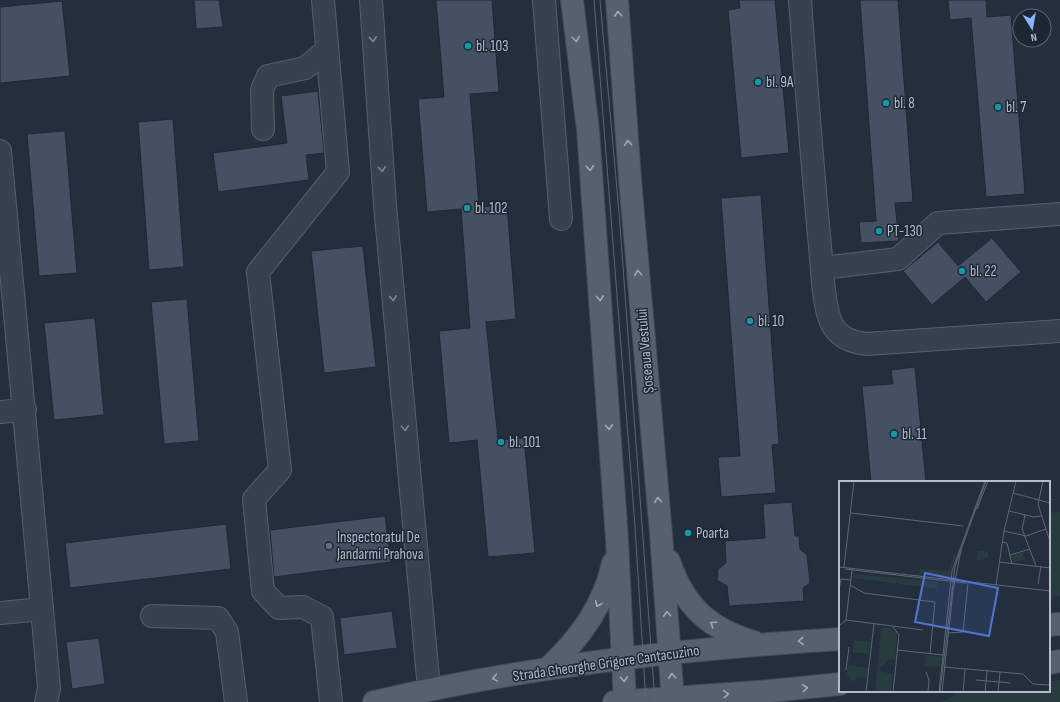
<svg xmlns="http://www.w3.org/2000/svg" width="1060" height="702" viewBox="0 0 1060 702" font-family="'Sofia Sans Condensed',sans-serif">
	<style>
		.green { fill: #263c3f }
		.building { fill: #455162; stroke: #1f2835 }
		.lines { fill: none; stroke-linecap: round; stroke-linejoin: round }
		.minor-casing { stroke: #565f6c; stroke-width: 24 }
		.major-casing { stroke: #414a57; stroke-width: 24 }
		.minor { stroke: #38414e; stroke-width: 22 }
		.major { stroke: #56606e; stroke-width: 22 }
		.tram { stroke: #5a6575; stroke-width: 1 }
		.oneway { stroke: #a1aab7 }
		.oneway2 { stroke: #7c8592 }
		.culture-dot { fill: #0f9aa8; stroke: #1d2633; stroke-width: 1.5 }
		.service-dot { fill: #5c6f8a; stroke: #1d2633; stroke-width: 1.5 }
		.labels { text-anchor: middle; stroke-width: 3; stroke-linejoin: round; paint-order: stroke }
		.poi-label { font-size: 15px; fill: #b4bcc9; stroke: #1d2633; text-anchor: start }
		.street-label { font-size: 15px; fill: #b4bcc9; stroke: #1d2633 }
		.inset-road { fill: none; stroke: #5e6776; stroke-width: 1 }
		.view { fill: #5274d3; fill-opacity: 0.15; stroke: #5274d3; stroke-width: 2 }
		.inset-edge { fill: none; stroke: #b4bcc9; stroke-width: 2 }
	</style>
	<rect width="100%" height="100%" fill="#242f3e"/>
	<g class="green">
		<path d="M 1060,512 L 1060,596 L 1049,597 L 1049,513 Z"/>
		<path d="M 1060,680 L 1060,702 L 938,702 L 947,700 L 956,693 L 974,691 L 1049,691 L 1049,681 Z"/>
	</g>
	<g class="building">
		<path d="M 194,0 L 219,0 L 223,27 L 196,29 Z"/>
		<path d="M 436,0 L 492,0 L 499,92 L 470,94 L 479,207 L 507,205 L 516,319 L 486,322 L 498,440 L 524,438 L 535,553 L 488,557 L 477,440 L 449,443 L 439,331 L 470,328 L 461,209 L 427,212 L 418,99 L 444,97 Z"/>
		<path d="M 739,0 L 775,0 L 789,153 L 741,158 L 728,10 L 740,8 Z"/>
		<path d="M 860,0 L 898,0 L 913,202 L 895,203 L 899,241 L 861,243 L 859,222 L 876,221 Z"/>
		<path d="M 948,0 L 986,0 L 987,17 L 1011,15 L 1025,194 L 986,197 L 971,18 L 950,20 Z"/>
		<path d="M 62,1 L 70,76 L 0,83 L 0,7 Z"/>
		<path d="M 318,91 L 324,153 L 306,155 L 309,180 L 218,192 L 213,153 L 287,143 L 281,96 Z"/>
		<path d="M 173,119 L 184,267 L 149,270 L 138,122 Z"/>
		<path d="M 65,131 L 77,273 L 39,276 L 27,134 Z"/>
		<path d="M 761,195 L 779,444 L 772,445 L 776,493 L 721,497 L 718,457 L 740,456 L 721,198 Z"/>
		<path d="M 992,238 L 1021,272 L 986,302 L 965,277 L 932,305 L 903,271 L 938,242 L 958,266 Z"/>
		<path d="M 363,246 L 376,367 L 324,373 L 311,251 Z"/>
		<path d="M 187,299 L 199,441 L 164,444 L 151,302 Z"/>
		<path d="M 95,318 L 104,415 L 54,420 L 44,323 Z"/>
		<path d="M 915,367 L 926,482 L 871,482 L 862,386 L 893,384 L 891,370 Z"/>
		<path d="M 792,502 L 795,536 L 799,536 L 800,549 L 807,555 L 810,583 L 803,588 L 804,601 L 729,606 L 727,586 L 717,580 L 718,569 L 726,563 L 725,541 L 765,538 L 763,504 Z"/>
		<path d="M 385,516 L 391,562 L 274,577 L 270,530 Z"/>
		<path d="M 226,524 L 231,569 L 70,588 L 65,543 Z"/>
		<path d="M 392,611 L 397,648 L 344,655 L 340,618 Z"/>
		<path d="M 99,638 L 105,684 L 72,689 L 66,642 Z"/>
	</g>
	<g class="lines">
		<g class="minor-casing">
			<g id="minor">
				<path d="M 323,0 L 338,172 L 258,272 L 280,470 L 254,499 L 263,591 L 279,608 L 303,607 L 322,617 L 331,702"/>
				<path d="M 371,0 L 385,205 L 429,689"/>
				<path d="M 544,0 L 561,219"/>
				<path d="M 800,0 C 806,82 812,164 820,246 C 822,267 823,310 833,326 C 841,339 853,342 866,344 L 1060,331"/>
				<path d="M 263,129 L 262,90 L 268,76 L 305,68 L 327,50"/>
				<path d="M 0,151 L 42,609 L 49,688 L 46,702"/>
				<path d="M 822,268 L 898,259 L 938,223 L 1060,214"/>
				<path d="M 0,412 L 25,410"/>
				<path d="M 0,613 L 42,609"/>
				<path d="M 152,616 L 218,618 L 227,632 L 236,702"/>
			</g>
		</g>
		<g class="major-casing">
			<g id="major">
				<path d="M 572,0 L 588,130 L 617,540 L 625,702"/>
				<path d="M 617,0 L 630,179 L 661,534 L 673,702"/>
				<path d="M 669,561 C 684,606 709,629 754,642"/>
				<path d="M 1049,625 L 1060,624"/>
				<path d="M 1049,663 L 1060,661"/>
				<path d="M 547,669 C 579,640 604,606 613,563"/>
				<path d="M 374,702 C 527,666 683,649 840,639"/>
				<path d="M 614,702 L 770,691 L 840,684"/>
			</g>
		</g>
		<use href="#minor" class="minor"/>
		<use href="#major" class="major"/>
		<g class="tram">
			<path d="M 594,0 L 635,526 L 646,702"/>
			<path d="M 600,0 L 619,212 L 655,702"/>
		</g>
	</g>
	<defs><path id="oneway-chevron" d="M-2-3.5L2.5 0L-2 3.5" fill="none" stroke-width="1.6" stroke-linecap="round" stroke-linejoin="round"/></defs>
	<g class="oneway">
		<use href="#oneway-chevron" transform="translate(618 14) rotate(-94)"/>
		<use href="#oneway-chevron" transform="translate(576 39) rotate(83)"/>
		<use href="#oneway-chevron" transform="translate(628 143) rotate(-94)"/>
		<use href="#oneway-chevron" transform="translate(590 168) rotate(86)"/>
		<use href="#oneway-chevron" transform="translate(638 273) rotate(-95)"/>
		<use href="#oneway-chevron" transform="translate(600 298) rotate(86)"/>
		<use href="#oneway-chevron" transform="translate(609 427) rotate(86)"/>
		<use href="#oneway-chevron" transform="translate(658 500) rotate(-95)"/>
		<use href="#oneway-chevron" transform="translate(598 604) rotate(114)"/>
		<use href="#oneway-chevron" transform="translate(667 614) rotate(-94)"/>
		<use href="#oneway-chevron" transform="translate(713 624) rotate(-145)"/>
		<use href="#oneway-chevron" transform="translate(801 641) rotate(176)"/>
		<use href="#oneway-chevron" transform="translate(672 676) rotate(-94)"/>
		<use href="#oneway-chevron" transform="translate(495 678) rotate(170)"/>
		<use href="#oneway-chevron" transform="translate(624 679) rotate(87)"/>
		<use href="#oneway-chevron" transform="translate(805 688) rotate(-6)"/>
		<use href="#oneway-chevron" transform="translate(726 694) rotate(-4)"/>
	</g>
	<g class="oneway2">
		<use href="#oneway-chevron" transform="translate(373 39) rotate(86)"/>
		<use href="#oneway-chevron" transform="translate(382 169) rotate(86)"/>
		<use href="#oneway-chevron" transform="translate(393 298) rotate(85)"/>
		<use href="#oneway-chevron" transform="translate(405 428) rotate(85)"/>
	</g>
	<g class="culture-dot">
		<circle cx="468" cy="46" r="4"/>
		<circle cx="758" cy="82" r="4"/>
		<circle cx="886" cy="103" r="4"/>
		<circle cx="998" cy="107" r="4"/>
		<circle cx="467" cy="208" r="4"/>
		<circle cx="879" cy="231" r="4"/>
		<circle cx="962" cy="271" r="4"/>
		<circle cx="750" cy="321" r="4"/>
		<circle cx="894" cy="434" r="4"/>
		<circle cx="501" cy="442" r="4"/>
		<circle cx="688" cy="533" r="4"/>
	</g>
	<circle class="service-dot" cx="329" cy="546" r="4"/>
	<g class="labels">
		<g class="poi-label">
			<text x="476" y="51">bl. 103</text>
			<text x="766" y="87">bl. 9A</text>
			<text x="894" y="108">bl. 8</text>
			<text x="1006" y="112">bl. 7</text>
			<text x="475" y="213">bl. 102</text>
			<text x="887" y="236">PT-130</text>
			<text x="970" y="276">bl. 22</text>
			<text x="758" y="326">bl. 10</text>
			<text x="902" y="439">bl. 11</text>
			<text x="509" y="447">bl. 101</text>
			<text x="696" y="538">Poarta</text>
			<text x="337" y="542">Inspectoratul De<tspan x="337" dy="17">Jandarmi Prahova</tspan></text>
		</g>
		<g class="street-label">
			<text transform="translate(645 351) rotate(-95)" y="5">Șoseaua Vestului</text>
			<text transform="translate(606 663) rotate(-8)" y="5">Strada Gheorghe Grigore Cantacuzino</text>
		</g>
	</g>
	<g transform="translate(839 481)">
		<rect width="211" height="211" fill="#242f3e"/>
		<path d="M 139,70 L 145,70 L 145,74 L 146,71 L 149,71 L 149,77 L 138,80 ZM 184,71 L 186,79 L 174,81 L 172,74 ZM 115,74 L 117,74 L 110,95 L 80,93 L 81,88 L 109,90 ZM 15,93 L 99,101 L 97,105 L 99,108 L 15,97 ZM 42,147 L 51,147 L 58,152 L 56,179 L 50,178 L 39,190 L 54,193 L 52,211 L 36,211 ZM 15,159 L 32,161 L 30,173 L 13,171 ZM 87,174 L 102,176 L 101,186 L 86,185 ZM 9,184 L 29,187 L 27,197 L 18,196 L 17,200 L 10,199 L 11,195 L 8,195 Z" fill="#263c3f"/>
		<path class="inset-road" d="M 204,0 L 199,23 L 211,61M 174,12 L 211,22M 138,28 L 149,0M 170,30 L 195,36 L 202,35M 12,32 L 124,45M 186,34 L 183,48 L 197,85M 165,50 L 187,55 L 207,48M 163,61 L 168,62 L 173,83M 171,74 L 191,68M 160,81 L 211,87M 0,86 L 211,110M 5,86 L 15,0M 6,88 L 127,102M 199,103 L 202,85M 11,104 L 25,112 L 96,121 L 91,172M 157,104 L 165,50 L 177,0M 0,109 L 2,98 L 12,99M 7,139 L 84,149M 0,145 L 7,139 L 13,89M 109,152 L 124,151 L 129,102M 58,169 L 104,174M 105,186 L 184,193 L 194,203 L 211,204M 7,189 L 10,166M 87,191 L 90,199 L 89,211M 137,199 L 172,202M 27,211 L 35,143M 54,211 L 60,154 L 54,146M 100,211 L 113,90 L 146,0M 101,211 L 116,85 L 147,0M 103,211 L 114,110 L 122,69M 124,211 L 126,188M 146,211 L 148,190M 159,211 L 161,191"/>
		<path class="view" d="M 86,92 L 159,107 L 150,155 L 76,141 Z"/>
		<rect width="211" height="211" class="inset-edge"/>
	</g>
	<g transform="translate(1032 28) rotate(169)"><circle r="19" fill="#1d2633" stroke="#59626f"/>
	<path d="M0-3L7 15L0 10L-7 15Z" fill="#8ab4f8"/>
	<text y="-6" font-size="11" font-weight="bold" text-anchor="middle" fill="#b4bcc9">N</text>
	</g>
</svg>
